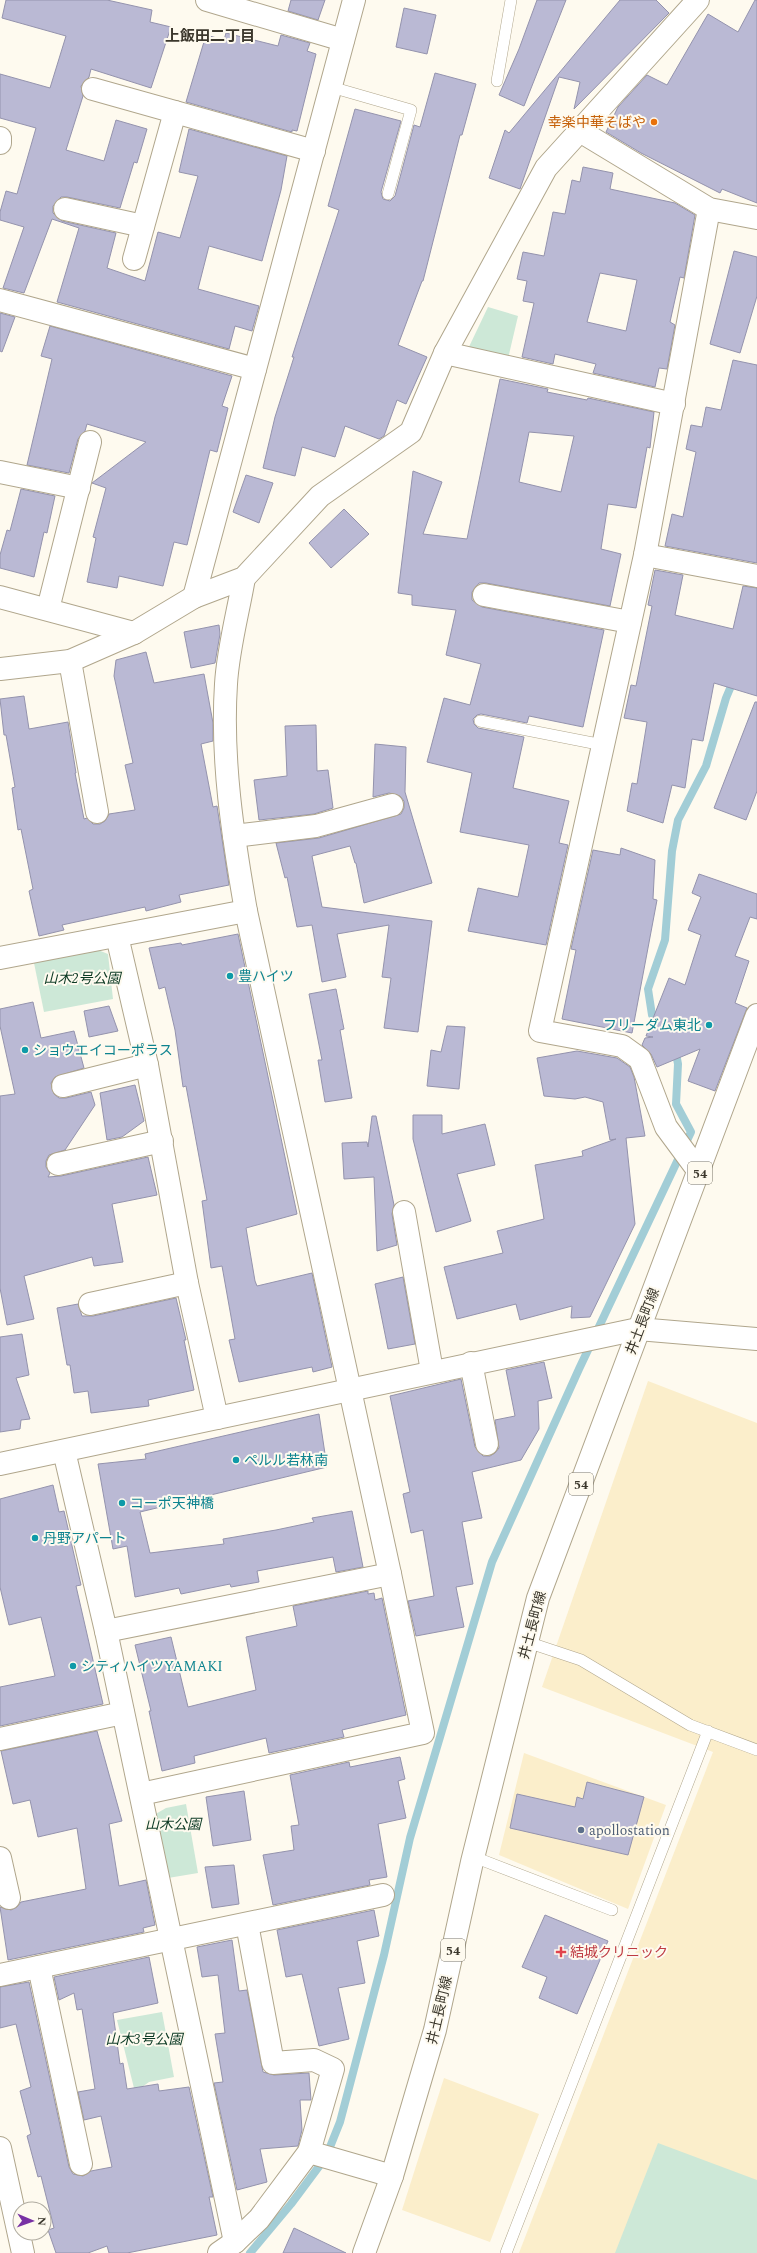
<svg xmlns="http://www.w3.org/2000/svg" width="757" height="2253" viewBox="0 0 757 2253" font-family="Spectral,'Noto Sans JP',serif">
	<style>
		.built { fill: #fbeecb }
		.green { fill: #cde8d7 }
		.lines { fill: none; stroke-linecap: round; stroke-linejoin: round }
		.stream { stroke: #a2cdd6; stroke-width: 8 }
		.building { fill: #bab9d4; stroke: #9493ad; fill-rule: evenodd }
		.lane-casing { stroke: #b0a68c; stroke-width: 12 }
		.street-casing { stroke: #b0a68c; stroke-width: 24 }
		.secondary-casing { stroke: #b0a68c; stroke-width: 24 }
		.primary-casing { stroke: #b0a68c; stroke-width: 24 }
		.lane { stroke: #fff; stroke-width: 11 }
		.street { stroke: #fff; stroke-width: 22 }
		.secondary { stroke: #fff; stroke-width: 22 }
		.primary { stroke: #fff; stroke-width: 22 }
		.food-dot { fill: #e8710a; stroke: #fefaef; stroke-width: 1.5 }
		.culture-dot { fill: #0f9aa8; stroke: #fefaef; stroke-width: 1.5 }
		.service-dot { fill: #5c6f8a; stroke: #fefaef; stroke-width: 1.5 }
		.health-dot { fill: #e0444e; stroke: #fefaef; stroke-width: 1.5 }
		.labels { text-anchor: middle; stroke-width: 4; stroke-linejoin: round; paint-order: stroke }
		.shield { fill: #fefaef; stroke: #767266; stroke-width: 1 }
		.shield-label { font-size: 13px; font-weight: bold; fill: #3b372c }
		.food-label { font-size: 14px; fill: #c56008; stroke: #fefaef; text-anchor: end }
		.culture-label { font-size: 14px; fill: #0d838f; stroke: #fefaef; text-anchor: start }
		.park-label { font-size: 14px; font-style: italic; fill: #0b3923; stroke: #fefaef }
		.street-label { font-size: 14px; fill: #3b372c; stroke: #fefaef }
		.service-label { font-size: 14px; fill: #4e5e75; stroke: #fefaef; text-anchor: start }
		.health-label { font-size: 14px; fill: #be3a42; stroke: #fefaef; text-anchor: start }
		.neighbourhood-label { font-size: 15px; font-weight: bold; fill: #3b372c; stroke: #fefaef }
	</style>
	<rect width="100%" height="100%" fill="#fefaef"/>
	<g class="built">
		<path d="M 648,1381 L 757,1423 L 757,2253 L 519,2253 L 713,1752 L 542,1687 Z"/>
		<path d="M 524,1753 L 666,1805 L 628,1909 L 499,1855 Z"/>
		<path d="M 444,2078 L 539,2114 L 490,2242 L 402,2210 Z"/>
	</g>
	<g class="green">
		<path d="M 488,307 L 518,316 L 507,363 L 467,351 Z"/>
		<path d="M 93,948 L 108,954 L 113,999 L 44,1012 L 34,963 Z"/>
		<path d="M 186,1804 L 198,1873 L 168,1878 L 154,1815 L 166,1808 Z"/>
		<path d="M 162,2012 L 174,2077 L 149,2082 L 135,2092 L 117,2020 Z"/>
		<path d="M 658,2143 L 757,2180 L 757,2253 L 615,2253 Z"/>
	</g>
	<g class="lines">
		<g class="stream">
			<path d="M 661,1024 L 652,1015 L 648,989 L 665,940 L 672,851 L 678,820 L 706,766 L 726,698 L 734,679"/>
			<path d="M 250,2253 L 291,2204 L 326,2157 L 340,2122 L 384,1955 L 410,1838 L 492,1562 L 579,1369 L 691,1132 L 676,1104 L 678,1064 L 675,1048"/>
		</g>
	</g>
	<g class="building">
		<path d="M 6,0 L 107,0 L 152,10 L 150,22 L 171,27 L 151,88 L 91,69 L 89,77 L 81,86 L 83,96 L 66,150 L 104,161 L 116,120 L 147,129 L 137,163 L 134,162 L 120,208 L 67,197 L 61,197 L 53,206 L 53,213 L 62,221 L 116,233 L 107,268 L 145,281 L 158,232 L 180,238 L 198,176 L 179,172 L 189,129 L 287,156 L 281,190 L 262,261 L 209,246 L 198,289 L 259,306 L 252,331 L 235,326 L 229,349 L 57,302 L 79,228 L 52,219 L 24,293 L 3,288 L 24,227 L 0,220 L 0,212 L 6,191 L 17,194 L 36,128 L 0,118 L 0,74 L 50,88 L 66,36 L 2,18 Z"/>
		<path d="M 291,0 L 325,0 L 318,20 L 288,11 Z"/>
		<path d="M 537,0 L 566,0 L 524,106 L 499,95 L 519,49 Z"/>
		<path d="M 620,0 L 656,0 L 669,13 L 574,109 L 580,82 L 559,77 L 520,189 L 489,178 L 505,130 L 509,133 Z"/>
		<path d="M 755,0 L 757,0 L 757,203 L 722,189 L 720,193 L 641,153 L 606,132 L 618,107 L 647,75 L 667,85 L 708,14 L 738,32 Z"/>
		<path d="M 404,8 L 436,15 L 427,54 L 396,47 Z"/>
		<path d="M 226,33 L 278,46 L 281,35 L 310,43 L 307,51 L 316,54 L 297,131 L 292,130 L 292,132 L 186,102 L 206,35 L 224,40 Z"/>
		<path d="M 435,73 L 476,84 L 462,135 L 460,135 L 423,281 L 422,281 L 398,345 L 427,357 L 406,404 L 397,400 L 384,436 L 379,439 L 345,426 L 335,457 L 302,447 L 295,476 L 263,468 L 275,417 L 294,357 L 292,357 L 339,210 L 328,206 L 355,109 L 401,121 L 381,192 L 383,199 L 390,201 L 395,196 L 414,125 L 420,127 Z"/>
		<path d="M 583,167 L 613,173 L 610,189 L 675,203 L 695,215 L 684,278 L 680,277 L 670,322 L 675,325 L 667,369 L 659,368 L 655,387 L 593,373 L 596,364 L 555,354 L 553,364 L 522,357 L 534,303 L 523,301 L 527,281 L 517,279 L 523,252 L 544,256 L 553,212 L 565,214 L 572,180 L 580,182 ZM 600,273 L 637,280 L 626,331 L 587,322 Z"/>
		<path d="M 734,251 L 757,257 L 757,296 L 740,353 L 710,344 Z"/>
		<path d="M 0,313 L 15,317 L 2,352 L 0,351 Z"/>
		<path d="M 50,326 L 232,376 L 222,406 L 228,408 L 217,452 L 210,450 L 187,545 L 174,542 L 163,586 L 119,576 L 117,588 L 87,582 L 96,538 L 93,537 L 106,488 L 92,483 L 146,442 L 87,424 L 85,431 L 78,439 L 69,473 L 27,465 L 52,359 L 41,356 Z"/>
		<path d="M 733,360 L 757,365 L 757,563 L 665,546 L 672,514 L 683,517 L 696,452 L 686,449 L 691,425 L 702,427 L 706,407 L 721,410 Z"/>
		<path d="M 500,379 L 548,389 L 547,392 L 587,400 L 588,398 L 654,412 L 650,448 L 647,447 L 636,508 L 608,504 L 601,549 L 621,554 L 610,606 L 486,583 L 479,583 L 472,592 L 472,600 L 482,607 L 604,630 L 583,727 L 529,716 L 527,723 L 481,714 L 477,715 L 473,719 L 474,724 L 478,728 L 524,737 L 513,788 L 569,801 L 559,843 L 568,845 L 546,945 L 468,931 L 478,888 L 518,897 L 529,845 L 460,832 L 472,773 L 427,762 L 444,698 L 470,705 L 481,664 L 446,655 L 456,610 L 412,605 L 412,595 L 398,593 L 413,471 L 442,482 L 423,534 L 467,539 ZM 529,432 L 574,436 L 561,492 L 519,482 Z"/>
		<path d="M 246,475 L 273,483 L 259,523 L 233,512 Z"/>
		<path d="M 21,489 L 55,496 L 47,533 L 44,532 L 34,577 L 0,568 L 0,555 L 7,530 L 10,531 Z"/>
		<path d="M 344,509 L 369,534 L 331,568 L 309,543 Z"/>
		<path d="M 655,570 L 683,575 L 675,615 L 733,629 L 743,586 L 757,588 L 757,696 L 714,683 L 703,741 L 692,739 L 685,788 L 672,785 L 663,823 L 627,811 L 632,783 L 637,784 L 647,722 L 624,718 L 631,685 L 636,686 L 652,606 L 648,605 Z"/>
		<path d="M 219,625 L 220,634 L 215,663 L 191,668 L 184,632 Z"/>
		<path d="M 146,652 L 154,683 L 204,674 L 213,723 L 213,741 L 201,744 L 213,807 L 217,806 L 229,885 L 179,895 L 181,902 L 146,911 L 145,907 L 62,925 L 64,930 L 39,936 L 29,891 L 33,889 L 21,829 L 18,830 L 12,788 L 15,787 L 6,735 L 4,735 L 0,699 L 24,696 L 29,729 L 68,722 L 76,773 L 75,773 L 84,819 L 87,818 L 93,824 L 100,824 L 105,821 L 109,814 L 135,810 L 125,765 L 133,763 L 114,676 L 116,660 Z"/>
		<path d="M 755,702 L 757,702 L 757,791 L 746,820 L 714,808 Z"/>
		<path d="M 316,725 L 317,771 L 328,770 L 333,808 L 314,814 L 259,820 L 254,780 L 287,776 L 285,726 Z"/>
		<path d="M 375,744 L 406,747 L 405,792 L 432,883 L 364,903 L 356,863 L 355,863 L 350,846 L 312,856 L 322,907 L 432,921 L 418,1032 L 384,1028 L 391,978 L 382,977 L 389,925 L 337,934 L 346,977 L 322,982 L 312,925 L 297,927 L 287,877 L 285,878 L 276,843 L 319,838 L 401,814 L 404,808 L 404,801 L 400,796 L 389,793 L 373,797 Z"/>
		<path d="M 621,848 L 655,860 L 653,899 L 657,900 L 632,1033 L 562,1019 L 576,950 L 571,949 L 593,850 L 620,855 Z"/>
		<path d="M 699,874 L 757,894 L 757,919 L 750,917 L 735,956 L 749,961 L 735,1003 L 747,1008 L 715,1091 L 688,1081 L 700,1049 L 657,1067 L 651,1054 L 642,1045 L 645,1038 L 653,1037 L 646,1036 L 669,978 L 685,985 L 701,935 L 688,930 L 701,897 L 692,893 Z"/>
		<path d="M 238,934 L 297,1214 L 246,1228 L 255,1281 L 257,1286 L 312,1273 L 332,1367 L 313,1372 L 312,1367 L 239,1382 L 229,1340 L 235,1339 L 222,1266 L 211,1268 L 202,1201 L 207,1200 L 186,1086 L 183,1087 L 175,1030 L 165,987 L 159,989 L 149,948 L 181,943 L 182,945 Z"/>
		<path d="M 336,989 L 344,1029 L 340,1030 L 352,1098 L 325,1102 L 318,1060 L 322,1060 L 309,994 Z"/>
		<path d="M 33,1002 L 41,1038 L 74,1031 L 84,1068 L 55,1077 L 51,1083 L 54,1094 L 59,1098 L 66,1098 L 91,1092 L 95,1105 L 65,1150 L 49,1155 L 46,1161 L 46,1167 L 50,1173 L 48,1177 L 61,1176 L 148,1157 L 157,1195 L 112,1204 L 123,1262 L 94,1266 L 92,1257 L 24,1276 L 34,1319 L 7,1325 L 0,1288 L 0,1096 L 15,1094 L 0,1026 L 0,1009 Z"/>
		<path d="M 109,1006 L 118,1031 L 89,1037 L 84,1011 Z"/>
		<path d="M 447,1026 L 465,1027 L 459,1089 L 427,1086 L 431,1050 L 441,1052 Z"/>
		<path d="M 577,1051 L 617,1058 L 630,1067 L 634,1077 L 645,1136 L 626,1138 L 635,1224 L 590,1317 L 571,1318 L 572,1306 L 520,1320 L 516,1304 L 457,1319 L 444,1267 L 503,1253 L 497,1231 L 544,1219 L 535,1165 L 583,1156 L 582,1151 L 616,1139 L 610,1140 L 603,1102 L 585,1097 L 575,1099 L 544,1096 L 537,1058 Z"/>
		<path d="M 135,1085 L 144,1121 L 122,1137 L 107,1140 L 100,1093 Z"/>
		<path d="M 413,1115 L 442,1115 L 442,1134 L 485,1124 L 495,1165 L 457,1174 L 471,1221 L 436,1232 L 413,1139 Z"/>
		<path d="M 372,1116 L 376,1116 L 394,1205 L 392,1214 L 397,1245 L 377,1251 L 374,1177 L 344,1179 L 342,1143 L 367,1142 L 368,1147 Z"/>
		<path d="M 403,1277 L 415,1344 L 388,1349 L 375,1284 Z"/>
		<path d="M 176,1298 L 186,1340 L 184,1340 L 194,1390 L 148,1400 L 149,1406 L 91,1413 L 88,1391 L 74,1393 L 70,1365 L 67,1365 L 57,1308 L 78,1304 L 82,1316 L 93,1316 Z"/>
		<path d="M 22,1334 L 29,1375 L 16,1378 L 30,1419 L 21,1420 L 20,1429 L 0,1432 L 0,1337 Z"/>
		<path d="M 544,1362 L 552,1398 L 538,1401 L 539,1429 L 521,1460 L 472,1472 L 482,1518 L 462,1522 L 473,1584 L 456,1587 L 464,1627 L 416,1636 L 408,1601 L 434,1596 L 423,1530 L 411,1533 L 403,1494 L 410,1492 L 390,1396 L 461,1379 L 475,1447 L 483,1456 L 490,1456 L 495,1453 L 499,1448 L 495,1420 L 515,1416 L 506,1370 Z"/>
		<path d="M 319,1414 L 327,1467 L 140,1512 L 150,1553 L 224,1544 L 223,1539 L 276,1530 L 314,1522 L 312,1518 L 352,1511 L 363,1567 L 336,1572 L 333,1557 L 257,1571 L 259,1582 L 231,1587 L 230,1584 L 181,1594 L 179,1588 L 135,1597 L 127,1546 L 113,1549 L 98,1464 L 146,1459 L 145,1454 Z"/>
		<path d="M 53,1485 L 59,1512 L 64,1511 L 81,1585 L 76,1586 L 103,1704 L 0,1726 L 0,1687 L 55,1676 L 41,1617 L 9,1625 L 0,1587 L 0,1499 Z"/>
		<path d="M 368,1591 L 368,1594 L 374,1593 L 375,1600 L 382,1598 L 406,1715 L 342,1730 L 344,1737 L 269,1753 L 266,1738 L 194,1756 L 195,1763 L 162,1771 L 149,1711 L 151,1711 L 135,1645 L 171,1637 L 188,1707 L 256,1690 L 246,1637 L 297,1626 L 293,1606 Z"/>
		<path d="M 97,1731 L 122,1821 L 109,1824 L 119,1886 L 146,1880 L 155,1925 L 143,1928 L 144,1932 L 8,1960 L 0,1907 L 11,1910 L 17,1907 L 21,1902 L 86,1889 L 77,1828 L 38,1837 L 30,1800 L 13,1804 L 1,1751 Z"/>
		<path d="M 400,1757 L 405,1779 L 398,1781 L 406,1818 L 378,1824 L 387,1877 L 369,1880 L 370,1885 L 273,1905 L 263,1855 L 294,1850 L 291,1826 L 299,1825 L 290,1775 L 349,1762 L 350,1767 Z"/>
		<path d="M 587,1782 L 644,1797 L 628,1855 L 510,1828 L 517,1794 L 575,1807 L 577,1797 L 583,1799 Z"/>
		<path d="M 244,1791 L 251,1840 L 213,1846 L 206,1797 Z"/>
		<path d="M 234,1865 L 239,1904 L 212,1908 L 205,1867 Z"/>
		<path d="M 374,1910 L 379,1936 L 357,1941 L 365,1983 L 338,1988 L 349,2039 L 319,2046 L 302,1974 L 286,1977 L 277,1930 Z"/>
		<path d="M 545,1915 L 608,1941 L 577,2014 L 539,1998 L 547,1977 L 522,1967 Z"/>
		<path d="M 232,1940 L 239,1991 L 247,1990 L 263,2072 L 274,2075 L 309,2073 L 311,2100 L 300,2100 L 302,2130 L 298,2146 L 260,2149 L 267,2182 L 237,2190 L 214,2083 L 223,2082 L 215,2034 L 225,2033 L 218,1975 L 202,1977 L 197,1947 Z"/>
		<path d="M 149,1957 L 158,2003 L 113,2013 L 120,2064 L 123,2063 L 127,2089 L 158,2084 L 159,2091 L 189,2087 L 213,2197 L 209,2197 L 217,2235 L 127,2253 L 109,2253 L 107,2246 L 88,2253 L 56,2253 L 48,2230 L 54,2228 L 41,2176 L 38,2177 L 27,2136 L 31,2134 L 20,2091 L 31,2087 L 16,2024 L 0,2028 L 0,1987 L 29,1982 L 69,2167 L 73,2174 L 83,2176 L 91,2171 L 112,2167 L 101,2116 L 84,2120 L 78,2092 L 95,2089 L 82,2009 L 77,2010 L 74,1993 L 59,2000 L 54,1977 Z"/>
		<path d="M 294,2228 L 346,2253 L 283,2253 Z"/>
	</g>
	<g class="lines">
		<g class="lane-casing">
			<g id="lane">
				<path d="M 497,81 L 511,0"/>
				<path d="M 331,87 L 411,110 L 388,194"/>
				<path d="M 480,721 L 603,745"/>
				<path d="M 527,1642 L 581,1660 L 690,1725 L 757,1750"/>
				<path d="M 474,1857 L 612,1910"/>
				<path d="M 506,2253 L 708,1731"/>
			</g>
		</g>
		<g class="street-casing">
			<g id="street">
				<path d="M 207,0 L 343,40"/>
				<path d="M 93,89 L 314,151"/>
				<path d="M 580,131 L 709,209 L 757,218"/>
				<path d="M 0,138 L 0,143"/>
				<path d="M 65,209 L 143,226"/>
				<path d="M 134,259 L 175,112"/>
				<path d="M 0,300 L 255,369"/>
				<path d="M 445,353 L 674,404"/>
				<path d="M 0,472 L 79,488"/>
				<path d="M 645,555 L 757,576"/>
				<path d="M 484,595 L 630,622"/>
				<path d="M 0,597 L 134,633"/>
				<path d="M 194,597 L 354,0"/>
				<path d="M 48,609 L 90,442"/>
				<path d="M 70,661 L 97,812"/>
				<path d="M 0,669 L 70,661 L 134,633 L 194,597 L 244,578 L 320,496 L 411,432 L 445,353 L 546,168 L 698,0"/>
				<path d="M 234,836 L 316,826 L 392,805"/>
				<path d="M 117,936 L 147,1065 L 187,1283 L 217,1418"/>
				<path d="M 0,958 L 246,911"/>
				<path d="M 63,1086 L 147,1065"/>
				<path d="M 58,1164 L 162,1141"/>
				<path d="M 700,1173 L 666,1127 L 640,1059 L 622,1046 L 540,1031 L 645,555 L 709,209"/>
				<path d="M 404,1212 L 432,1371"/>
				<path d="M 90,1304 L 187,1283"/>
				<path d="M 471,1363 L 487,1444"/>
				<path d="M 64,1451 L 106,1631 L 235,2242"/>
				<path d="M 0,1464 L 638,1329"/>
				<path d="M 106,1631 L 390,1574"/>
				<path d="M 0,1739 L 123,1713"/>
				<path d="M 141,1794 L 423,1733 L 390,1574 L 246,911 C 233,837 221,759 226,684 C 228,649 238,613 244,578"/>
				<path d="M 0,1858 L 9,1898"/>
				<path d="M 39,1967 L 81,2164"/>
				<path d="M 0,1975 L 383,1895"/>
				<path d="M 0,2148 L 23,2253"/>
				<path d="M 309,2152 L 392,2176"/>
				<path d="M 219,2253 L 235,2242 L 259,2219 L 309,2152 L 333,2069 L 314,2060 L 273,2063 L 247,1924"/>
			</g>
		</g>
		<g class="secondary-casing">
			<path id="secondary" d="M 638,1329 L 757,1339"/>
		</g>
		<g class="primary-casing">
			<path id="primary" d="M 364,2253 L 392,2176 L 435,2030 L 472,1862 L 538,1598 L 757,1015"/>
		</g>
		<use href="#lane" class="lane"/>
		<use href="#street" class="street"/>
		<use href="#secondary" class="secondary"/>
		<use href="#primary" class="primary"/>
	</g>
	<circle class="food-dot" cx="654" cy="122" r="4"/>
	<g class="culture-dot">
		<circle cx="230" cy="976" r="4"/>
		<circle cx="709" cy="1025" r="4"/>
		<circle cx="25" cy="1050" r="4"/>
		<circle cx="236" cy="1460" r="4"/>
		<circle cx="122" cy="1503" r="4"/>
		<circle cx="35" cy="1538" r="4"/>
		<circle cx="73" cy="1666" r="4"/>
	</g>
	<circle class="service-dot" cx="581" cy="1830" r="4"/>
	<path class="health-dot" d="M559 1946h4v4h4v4h-4v4h-4v-4h-4v-4h4z"/>
	<g class="labels">
		<g class="shield">
			<rect x="688" y="1162" width="24" height="22" rx="3"/>
			<rect x="569" y="1473" width="24" height="22" rx="3"/>
			<rect x="441" y="1939" width="24" height="22" rx="3"/>
		</g>
		<g class="shield-label">
			<text x="700" y="1178">54</text>
			<text x="581" y="1489">54</text>
			<text x="453" y="1955">54</text>
		</g>
		<g class="food-label">
			<text x="646" y="127">幸楽中華そばや</text>
		</g>
		<g class="culture-label">
			<text x="238" y="981">豊ハイツ</text>
			<text x="701" y="1030" text-anchor="end">フリーダム東北</text>
			<text x="33" y="1055">ショウエイコーポラス</text>
			<text x="244" y="1465">ペルル若林南</text>
			<text x="130" y="1508">コーポ天神橋</text>
			<text x="43" y="1543">丹野アパート</text>
			<text x="81" y="1671">シティハイツYAMAKI</text>
		</g>
		<g class="park-label">
			<text x="82" y="983">山木2号公園</text>
			<text x="173" y="1829">山木公園</text>
			<text x="144" y="2044">山木3号公園</text>
		</g>
		<g class="street-label">
			<text transform="translate(642 1321) rotate(-69)" y="5">井土長町線</text>
			<text transform="translate(532 1625) rotate(-75)" y="5">井土長町線</text>
			<text transform="translate(439 2010) rotate(-77)" y="5">井土長町線</text>
		</g>
		<g class="service-label">
			<text x="589" y="1835">apollostation</text>
		</g>
		<g class="health-label">
			<text x="570" y="1957">結城クリニック</text>
		</g>
		<g class="neighbourhood-label">
			<text x="210" y="41">上飯田二丁目</text>
		</g>
	</g>
	<g transform="translate(32 2221) rotate(92)"><circle r="19" fill="#fefaef" stroke="#b0aca1"/>
	<path d="M0-3L7 15L0 10L-7 15Z" fill="#7831a4"/>
	<text y="-6" font-size="11" font-weight="bold" text-anchor="middle" fill="#3b372c">N</text>
	</g>
</svg>
